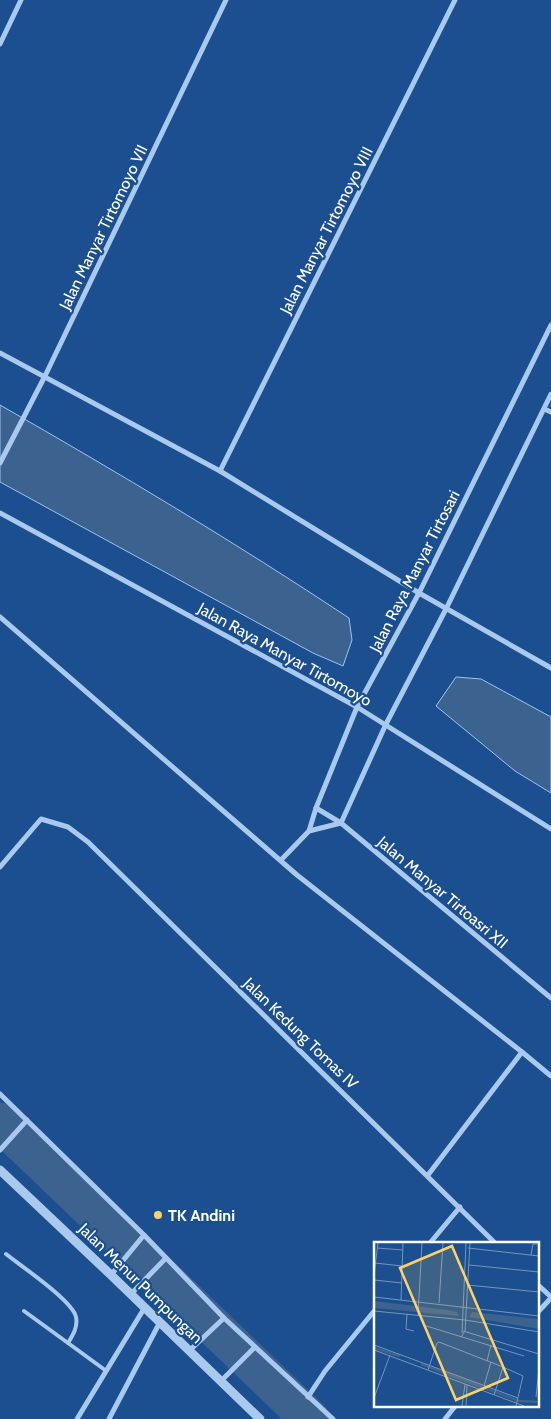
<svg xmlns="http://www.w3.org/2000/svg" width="551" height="1419" viewBox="0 0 551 1419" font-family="Cabin,sans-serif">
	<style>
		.water { fill: #3c6290; stroke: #9cc4f0 }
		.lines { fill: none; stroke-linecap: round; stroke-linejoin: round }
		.river { stroke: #3c6290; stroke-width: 39 }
		.service { stroke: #a9c9ee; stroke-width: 4 }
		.minor { stroke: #a9c9ee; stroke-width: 5 }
		.tertiary { stroke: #a9c9ee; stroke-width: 9 }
		.poi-dot { fill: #ffd166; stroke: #1b4f8f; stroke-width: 2 }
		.labels { text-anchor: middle; stroke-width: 4.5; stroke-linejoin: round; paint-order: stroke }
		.street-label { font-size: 16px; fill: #fff; stroke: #1b4f8f }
		.poi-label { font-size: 16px; font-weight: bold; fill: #fff; stroke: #1b4f8f; text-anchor: start }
		.inset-river { fill: none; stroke: #3c6290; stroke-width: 2.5 }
		.inset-road { fill: none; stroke: #7695bc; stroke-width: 1 }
		.view { fill: #ffd166; fill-opacity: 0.15; stroke: #ffd166; stroke-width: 2.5 }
		.inset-edge { fill: none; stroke: #fff; stroke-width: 2.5 }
	</style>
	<rect width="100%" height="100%" fill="#1b4f8f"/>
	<g class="water">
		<path d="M 0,405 C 119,473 236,543 349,618 L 352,640 L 343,666 L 313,653 L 0,482 Z"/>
		<path d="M 456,677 L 481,679 L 551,717 L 551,793 L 515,771 L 436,706 Z"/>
	</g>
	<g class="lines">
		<path class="river" d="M 0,1122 L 310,1419"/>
		<g class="service">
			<path d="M 6,1254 C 21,1266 73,1301 76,1317 C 78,1327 73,1335 68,1343 L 105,1370"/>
			<path d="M 24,1311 L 68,1343"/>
		</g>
		<g class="minor">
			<path d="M 0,44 L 21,0"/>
			<path d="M 0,353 L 220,471 L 419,593 L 551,668"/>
			<path d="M 544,409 L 551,412"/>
			<path d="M 0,463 L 45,376 L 226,0"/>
			<path d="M 220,471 L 455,0"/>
			<path d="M 0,513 L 357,707 L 551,829"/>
			<path d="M 0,617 L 297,875 L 522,1052 L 551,1076"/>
			<path d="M 316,808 L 341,823 L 551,998"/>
			<path d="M 309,831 L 316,808 L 357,707 L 419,593 L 551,325"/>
			<path d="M 281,860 L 309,831 L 341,823 L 386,724 L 446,609 L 551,394"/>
			<path d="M 0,867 L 41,819 L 68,827 L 88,842 L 495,1243"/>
			<path d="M 0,1094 L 144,1235 L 224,1318 L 333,1419"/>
			<path d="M 0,1150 L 27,1120"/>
			<path d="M 428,1175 L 522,1052"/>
			<path d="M 430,1243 L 460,1207"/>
			<path d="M 111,1275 L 144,1235"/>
			<path d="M 537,1284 L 551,1297"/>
			<path d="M 131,1294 L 166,1258"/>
			<path d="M 537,1313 L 551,1298"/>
			<path d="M 189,1351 L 224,1318"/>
			<path d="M 221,1381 L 255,1347"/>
			<path d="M 308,1397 L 325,1371 L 375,1310"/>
			<path d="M 77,1419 L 145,1307"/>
			<path d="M 109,1419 L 160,1322"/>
			<path d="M 445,1419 L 456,1405"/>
		</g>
		<path class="tertiary" d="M 0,1170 L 111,1275 L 260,1419"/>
	</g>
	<circle class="poi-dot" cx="158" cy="1215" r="5"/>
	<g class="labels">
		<g class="street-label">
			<text transform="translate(103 227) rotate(-64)" y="6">Jalan Manyar Tirtomoyo VII</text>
			<text transform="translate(326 230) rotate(-63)" y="6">Jalan Manyar Tirtomoyo VIII</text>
			<text transform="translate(414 571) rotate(-63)" y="6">Jalan Raya Manyar Tirtosari</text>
			<text transform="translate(285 654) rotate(29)" y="6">Jalan Raya Manyar Tirtomoyo</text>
			<text transform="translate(443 892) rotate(40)" y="6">Jalan Manyar Tirtoasri XII</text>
			<text transform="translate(301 1033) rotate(44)" y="6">Jalan Kedung Tomas IV</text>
			<text transform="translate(141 1283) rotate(44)" y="6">Jalan Menur Pumpungan</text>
		</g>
		<g class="poi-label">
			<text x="168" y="1221">TK Andini</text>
		</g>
	</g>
	<g transform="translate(374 1242)">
		<rect width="165" height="165" fill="#1b4f8f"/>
		<path d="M 0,59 L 74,68 L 83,70 L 85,74 L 0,66 ZM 98,70 L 165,77 L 165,87 L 95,75 Z" fill="#3c6290"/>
		<path class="inset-river" d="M 0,106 L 26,114M 47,122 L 145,159 L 165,160"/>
		<path class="inset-road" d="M 3,6 L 29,8M 94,6 L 165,14M 157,13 L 159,2 L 165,2M 1,21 L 28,24M 95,23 L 165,30M 0,33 L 4,1M 0,38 L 28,41M 93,43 L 165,50M 0,55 L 165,74M 27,58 L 29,1M 65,61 L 69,1M 0,69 L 91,78 L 165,90M 33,72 L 32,87 L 40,89M 44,74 L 48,1M 49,83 L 150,114M 89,89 L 165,112M 88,91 L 92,1M 87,95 L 91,89 L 96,1M 0,103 L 144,156M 0,108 L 150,164M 113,119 L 117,103M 54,128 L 63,101 L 65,100 L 129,125 L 149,134 L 142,164M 110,144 L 117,120M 120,153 L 129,125M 162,155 L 165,126M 0,156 L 16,113M 88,164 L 91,142M 92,164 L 93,143"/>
		<path class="view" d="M 78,4 L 134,136 L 82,158 L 26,26 Z"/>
		<rect width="165" height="165" class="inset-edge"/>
	</g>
</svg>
